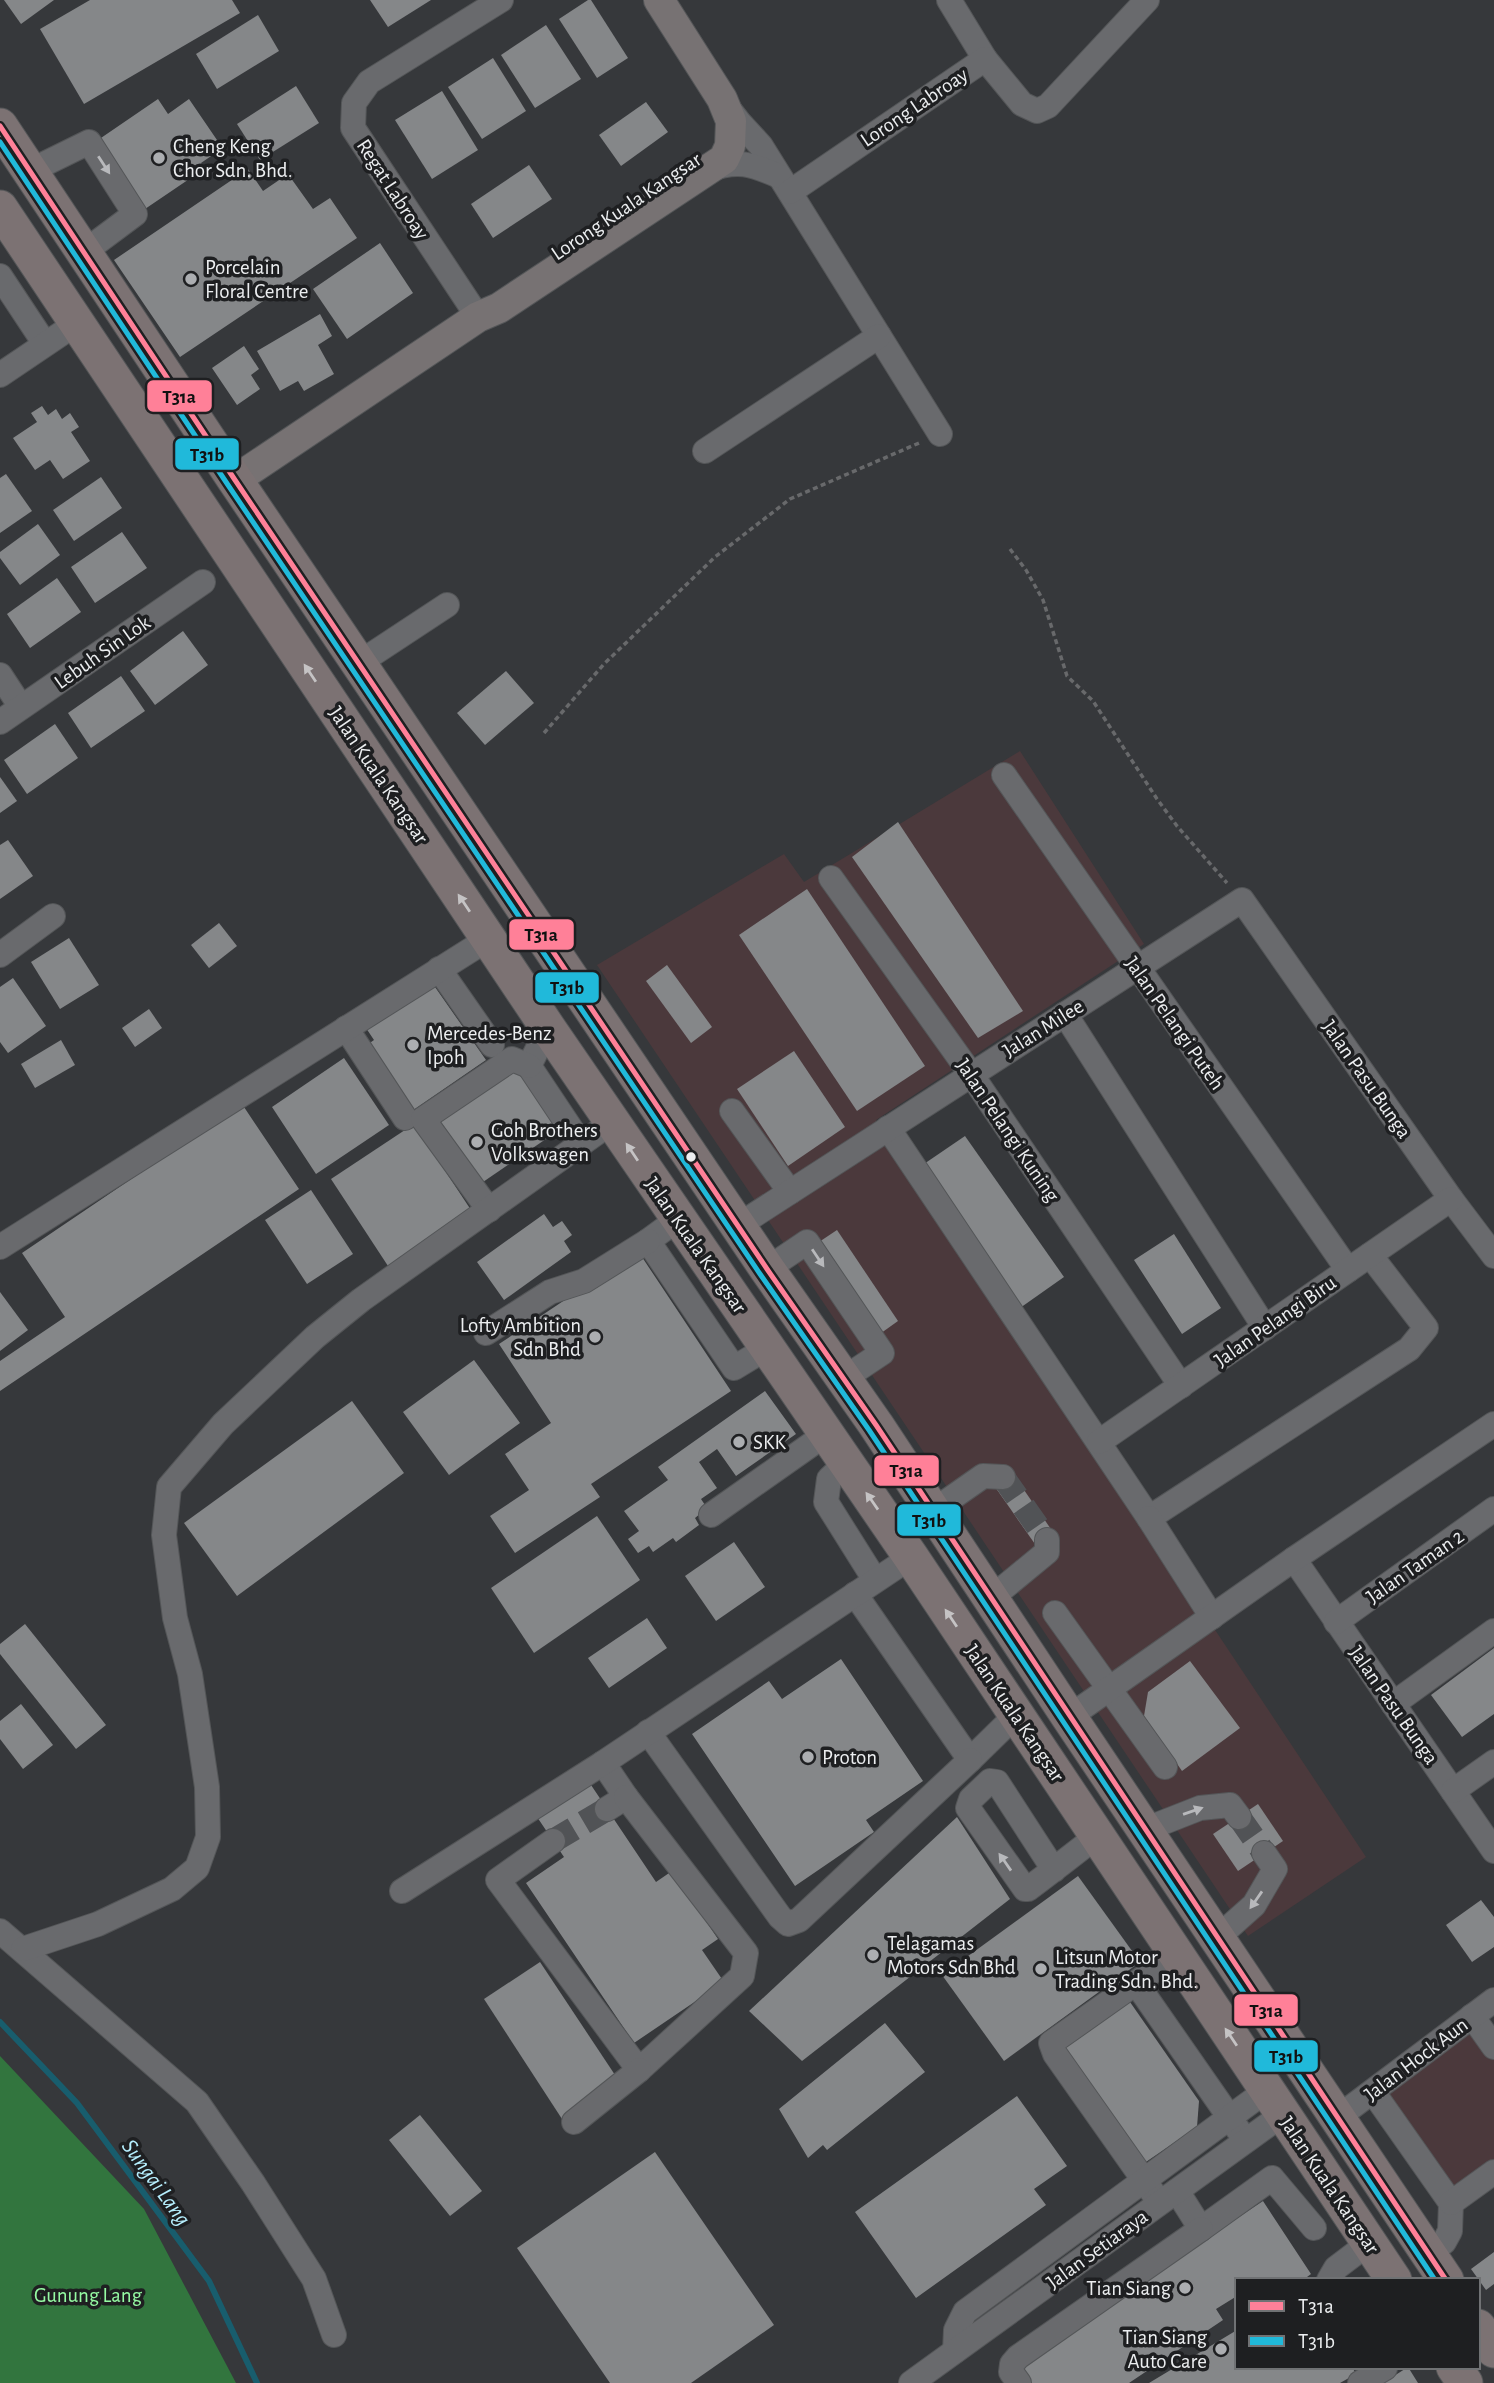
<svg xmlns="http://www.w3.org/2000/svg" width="1494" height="2383" viewBox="0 0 1494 2383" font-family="'Alegreya Sans',sans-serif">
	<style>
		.commercial { fill: #4b393c }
		.forest { fill: #32753e }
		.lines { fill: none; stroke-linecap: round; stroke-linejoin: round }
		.stream { stroke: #185d6d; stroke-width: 6 }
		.building { fill: #858789 }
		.minor-tunnel { stroke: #515356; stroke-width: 24; stroke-dasharray: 24 12; stroke-linecap: butt }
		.minor-casing { stroke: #545658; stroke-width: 26 }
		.major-casing { stroke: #545658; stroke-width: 32 }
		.highway-casing { stroke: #545658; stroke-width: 37 }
		.path { stroke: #68696b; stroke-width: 3.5; stroke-dasharray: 5 3.5; stroke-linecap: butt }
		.minor { stroke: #696a6d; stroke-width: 24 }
		.major { stroke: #777273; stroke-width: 30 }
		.highway { stroke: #7c7273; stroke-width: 35 }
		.bus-1-casing { stroke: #1e1f21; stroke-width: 10 }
		.bus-2-casing { stroke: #1e1f21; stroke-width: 10 }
		.bus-1 { stroke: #ff8098; stroke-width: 5 }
		.bus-2 { stroke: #20b9da; stroke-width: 5 }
		.oneway { fill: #b8b9bc }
		.oneway2 { fill: #c5c3c4 }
		.poi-dot { fill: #acaeb1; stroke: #1e1f21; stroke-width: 2.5 }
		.bus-dot { fill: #eceef0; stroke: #1e1f21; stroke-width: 2.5 }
		.labels { text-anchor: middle; stroke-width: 7; stroke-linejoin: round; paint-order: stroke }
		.street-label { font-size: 21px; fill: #eceef0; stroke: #1e1f21 }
		.poi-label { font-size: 21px; fill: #eceef0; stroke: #1e1f21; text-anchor: start }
		.park-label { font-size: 21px; fill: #95fba3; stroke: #1e1f21 }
		.water-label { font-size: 23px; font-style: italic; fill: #b6effe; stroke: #1e1f21 }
		.line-badge { stroke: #1e1f21; stroke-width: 2.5 }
		.pale-badge-label { font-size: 19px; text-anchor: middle; font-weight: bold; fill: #111 }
	</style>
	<rect width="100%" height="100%" fill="#36383b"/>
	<g class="commercial">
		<path d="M 1020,751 L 1144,944 L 876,1120 L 1366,1857 L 1248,1936 L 597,965 L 784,854 L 804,882 Z"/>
		<path d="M 1473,2014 L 1494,2043 L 1494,2177 L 1451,2207 L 1365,2099 Z"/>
	</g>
	<path class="forest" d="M 0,2056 L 144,2209 L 236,2383 L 0,2383 Z"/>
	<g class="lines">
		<path class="stream" d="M 0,2022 L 77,2103 L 209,2281 L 257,2383"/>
	</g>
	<g class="building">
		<path d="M 4,0 L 54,0 L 21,24 Z"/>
		<path d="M 90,0 L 232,0 L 240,13 L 84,104 L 40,29 Z"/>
		<path d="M 370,0 L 431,0 L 388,27 Z"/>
		<path d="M 588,0 L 591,0 L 628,58 L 597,78 L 559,19 Z"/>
		<path d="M 258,15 L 279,51 L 217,89 L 196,54 Z"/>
		<path d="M 546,25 L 581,79 L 535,108 L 501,55 Z"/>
		<path d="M 493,58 L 526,111 L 482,139 L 448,87 Z"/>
		<path d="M 296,86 L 319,123 L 260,160 L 237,124 Z"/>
		<path d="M 442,91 L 478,150 L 432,179 L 395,120 Z"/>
		<path d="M 158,99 L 168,114 L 189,99 L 217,140 L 211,144 L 217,152 L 201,163 L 204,169 L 145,209 L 98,140 Z"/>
		<path d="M 646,102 L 668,132 L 621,166 L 599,135 Z"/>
		<path d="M 529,165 L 552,199 L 493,238 L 471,204 Z"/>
		<path d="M 248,169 L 263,191 L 288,174 L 313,209 L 330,198 L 357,238 L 180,357 L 114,260 Z"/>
		<path d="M 380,243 L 413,293 L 347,339 L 313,289 Z"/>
		<path d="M 320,314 L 332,336 L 318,345 L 334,374 L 304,391 L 298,381 L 280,391 L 257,351 Z"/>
		<path d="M 244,346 L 259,369 L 251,375 L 260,389 L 237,405 L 212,368 Z"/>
		<path d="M 42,406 L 48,415 L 56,409 L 62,419 L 70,413 L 79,427 L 71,432 L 90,461 L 63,479 L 50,460 L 35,470 L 13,438 L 37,422 L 31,413 Z"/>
		<path d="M 6,474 L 32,511 L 0,533 L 0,478 Z"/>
		<path d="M 101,477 L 122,508 L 74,541 L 53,510 Z"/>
		<path d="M 38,524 L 60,555 L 20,585 L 0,558 L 0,552 Z"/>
		<path d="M 122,532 L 147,568 L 95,603 L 71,567 Z"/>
		<path d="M 57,578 L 81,612 L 30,648 L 7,614 Z"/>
		<path d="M 183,631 L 208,665 L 155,705 L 130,671 Z"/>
		<path d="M 506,671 L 534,703 L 485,745 L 457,713 Z"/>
		<path d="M 121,676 L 145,711 L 91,748 L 68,713 Z"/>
		<path d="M 55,724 L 78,758 L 27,794 L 4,760 Z"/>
		<path d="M 0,777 L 17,801 L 0,813 Z"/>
		<path d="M 898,822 L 1023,1011 L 978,1038 L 852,857 Z"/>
		<path d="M 8,840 L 33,876 L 0,899 L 0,845 Z"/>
		<path d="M 807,889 L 925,1066 L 857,1111 L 739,935 Z"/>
		<path d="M 219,923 L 237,946 L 209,968 L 191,945 Z"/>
		<path d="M 69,938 L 99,985 L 60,1009 L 31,962 Z"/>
		<path d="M 667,965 L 712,1027 L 691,1043 L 646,981 Z"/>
		<path d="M 428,977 L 486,1060 L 409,1113 L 364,1047 L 374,1040 L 362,1022 Z"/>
		<path d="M 13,978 L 46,1026 L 8,1053 L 0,1042 L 0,987 Z"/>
		<path d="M 149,1009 L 162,1028 L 135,1047 L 122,1028 Z"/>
		<path d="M 61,1040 L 75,1065 L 35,1088 L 21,1064 Z"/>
		<path d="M 794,1051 L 845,1127 L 788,1166 L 737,1089 Z"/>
		<path d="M 344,1058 L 389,1125 L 316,1174 L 272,1107 Z"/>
		<path d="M 515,1065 L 559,1130 L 483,1182 L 438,1118 Z"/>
		<path d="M 242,1104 L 299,1189 L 0,1391 L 0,1361 L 65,1317 L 22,1253 Z"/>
		<path d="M 414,1124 L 471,1210 L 388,1266 L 331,1179 Z"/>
		<path d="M 965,1136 L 1064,1277 L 1020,1308 L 921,1166 Z"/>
		<path d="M 311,1190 L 353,1254 L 307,1284 L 265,1220 Z"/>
		<path d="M 544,1214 L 553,1227 L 562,1221 L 572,1235 L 564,1241 L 571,1252 L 504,1300 L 477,1262 Z"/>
		<path d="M 837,1230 L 898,1321 L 877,1336 L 816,1244 Z"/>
		<path d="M 1174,1234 L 1221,1308 L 1182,1334 L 1134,1260 Z"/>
		<path d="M 638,1251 L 731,1391 L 591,1484 L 600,1497 L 515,1553 L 490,1516 L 529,1490 L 505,1454 L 551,1423 L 499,1344 Z"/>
		<path d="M 0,1292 L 28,1330 L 0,1351 Z"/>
		<path d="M 474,1360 L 520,1423 L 449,1475 L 403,1412 Z"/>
		<path d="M 765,1391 L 796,1434 L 736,1476 L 717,1449 L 699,1462 L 717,1488 L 701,1499 L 707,1508 L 695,1518 L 699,1525 L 676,1542 L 673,1538 L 653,1552 L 649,1546 L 638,1553 L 628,1539 L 639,1531 L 624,1511 L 668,1480 L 658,1467 Z"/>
		<path d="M 352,1401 L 404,1473 L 237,1596 L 184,1523 Z"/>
		<path d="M 1011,1471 L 1055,1535 L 1037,1547 L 993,1484 Z"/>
		<path d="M 597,1516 L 640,1580 L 534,1653 L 491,1588 Z"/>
		<path d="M 734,1542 L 765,1587 L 716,1621 L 685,1576 Z"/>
		<path d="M 647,1618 L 667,1648 L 609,1688 L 588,1658 Z"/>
		<path d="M 25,1624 L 106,1725 L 76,1749 L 0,1654 L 0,1644 Z"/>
		<path d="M 1494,1648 L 1494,1714 L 1462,1737 L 1431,1695 Z"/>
		<path d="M 841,1659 L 923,1781 L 866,1820 L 874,1832 L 795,1886 L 692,1734 L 769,1681 L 782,1699 Z"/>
		<path d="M 1190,1661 L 1240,1728 L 1182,1771 L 1144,1716 L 1148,1692 Z"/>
		<path d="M 21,1704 L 53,1745 L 23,1769 L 0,1739 L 0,1721 Z"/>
		<path d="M 585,1776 L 656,1882 L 672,1871 L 718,1939 L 702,1950 L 724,1982 L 634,2043 L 526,1883 L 564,1857 L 533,1811 Z"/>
		<path d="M 1258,1804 L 1283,1841 L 1238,1871 L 1213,1834 Z"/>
		<path d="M 957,1817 L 1010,1899 L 802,2061 L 749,2011 Z"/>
		<path d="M 1078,1876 L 1140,1962 L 1004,2061 L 942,1975 Z"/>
		<path d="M 1481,1900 L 1494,1917 L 1494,1947 L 1472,1962 L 1446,1925 Z"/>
		<path d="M 540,1962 L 619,2081 L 562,2119 L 484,1999 Z"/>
		<path d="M 1130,2002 L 1199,2101 L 1197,2127 L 1143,2164 L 1063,2049 Z"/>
		<path d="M 885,2023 L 925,2072 L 827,2150 L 823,2145 L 808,2158 L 779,2109 Z"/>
		<path d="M 1017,2096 L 1067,2166 L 1034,2189 L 1046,2205 L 916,2298 L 855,2212 Z"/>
		<path d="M 420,2115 L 482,2191 L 450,2216 L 389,2140 Z"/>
		<path d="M 655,2152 L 774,2325 L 691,2383 L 610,2383 L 517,2248 Z"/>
		<path d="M 1263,2201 L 1311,2274 L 1303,2280 L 1237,2280 L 1237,2296 L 1216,2309 L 1223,2320 L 1129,2383 L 1030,2383 L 1018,2364 Z"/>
		<path d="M 1494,2252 L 1494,2284 L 1486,2290 L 1471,2269 Z"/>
		<path d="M 1237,2330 L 1237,2367 L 1352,2367 L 1356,2374 L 1340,2383 L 1149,2383 Z"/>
		<path d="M 1408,2367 L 1418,2383 L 1383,2383 Z"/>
	</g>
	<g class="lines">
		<g class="minor-tunnel">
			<path d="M 1003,1477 L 1047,1540"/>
			<path d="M 1239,1817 L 1264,1853"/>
			<path d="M 553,1841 L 607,1809"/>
		</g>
		<g class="minor-casing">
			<g id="minor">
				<path d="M 949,0 L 985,59"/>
				<path d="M 725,104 L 739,122 L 761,146 L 940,434"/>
				<path d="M 708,170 C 738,159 751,164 779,176"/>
				<path d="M 30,171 L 89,142 L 135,214 L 84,252"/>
				<path d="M 790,192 L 985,59 L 1022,104 L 1037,111 L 1048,106 L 1147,0"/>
				<path d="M 0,276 L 45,344"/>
				<path d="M 478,317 L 353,128 L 354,103 L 369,82 L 501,0"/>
				<path d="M 0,375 L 77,323"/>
				<path d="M 705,451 L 879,336"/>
				<path d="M 359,663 L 447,605"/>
				<path d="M 0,675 L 21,707"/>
				<path d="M 0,722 L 203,582"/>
				<path d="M 1004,775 L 1348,1270"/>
				<path d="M 831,878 L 971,1074 L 1181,1386"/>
				<path d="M 0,955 L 53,916"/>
				<path d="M 439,969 L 492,1045"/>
				<path d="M 1065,1014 L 1265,1328"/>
				<path d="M 346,1028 L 405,1118"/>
				<path d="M 548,1028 L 529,1066 L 581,1144"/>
				<path d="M 732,1111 L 790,1192"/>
				<path d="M 888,1128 L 1149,1518 L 1409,1349 L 1426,1328 L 1370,1255"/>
				<path d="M 489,1210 L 423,1119 L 512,1059 L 529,1066"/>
				<path d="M 678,1219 L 648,1241 L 734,1368 L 767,1348"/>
				<path d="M 739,1225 L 1242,900 L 1451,1199 L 1494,1256"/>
				<path d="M 0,1247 L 488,939"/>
				<path d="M 767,1269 L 807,1242 L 882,1353 L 843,1379"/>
				<path d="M 486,1333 L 550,1292 L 584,1281 L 648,1241"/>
				<path d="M 1099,1442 L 1451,1199"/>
				<path d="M 846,1463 L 829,1479 L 826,1502 L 875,1580"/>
				<path d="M 933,1511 L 983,1476 L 1003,1477"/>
				<path d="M 711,1515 L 826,1434"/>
				<path d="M 1149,1518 L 1212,1617"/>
				<path d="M 1294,1559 L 1494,1851"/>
				<path d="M 855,1594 L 970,1760 L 1016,1715"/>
				<path d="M 990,1599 L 1047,1552 L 1047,1540"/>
				<path d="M 1055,1613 L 1165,1767"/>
				<path d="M 1336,1622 L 1494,1509"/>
				<path d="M 1393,1704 L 1494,1631"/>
				<path d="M 1069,1717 L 1294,1559 L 1494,1424"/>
				<path d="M 648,1732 L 780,1917 L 788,1924 L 799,1920 L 970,1760"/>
				<path d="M 603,1763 L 626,1797 L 607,1809"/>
				<path d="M 1453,1791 L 1494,1762"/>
				<path d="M 1144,1830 L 1200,1808 L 1230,1805 L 1239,1817"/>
				<path d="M 553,1841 L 498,1880 L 639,2070 L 742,1976 L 746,1953 L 626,1797"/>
				<path d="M 1054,1870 L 997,1782 L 990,1781 L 971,1799 L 968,1808 L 1025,1889 L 1028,1889 C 1051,1872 1074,1854 1097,1836"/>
				<path d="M 402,1891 L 603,1763 L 911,1557"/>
				<path d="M 0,1931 L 197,2102 L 253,2183 L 314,2279 L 334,2335"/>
				<path d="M 1217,1938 L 1254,1905 L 1275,1869 L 1264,1853"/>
				<path d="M 23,1949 L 98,1924 L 172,1889 L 197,1868 L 208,1837 L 207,1787 L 190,1674 L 175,1618 L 164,1535 L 169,1487 L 223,1424 L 315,1337 L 361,1300 L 612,1122"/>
				<path d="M 1176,1955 L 1136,1983 L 1239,2131"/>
				<path d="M 1136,1983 L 1051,2043 L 1055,2054 L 1153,2193"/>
				<path d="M 1472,2016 L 1494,2047"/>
				<path d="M 1373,2092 L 1451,2203 L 1450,2231 L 1444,2242 L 1428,2253"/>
				<path d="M 1337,2118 L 1494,2000"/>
				<path d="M 574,2122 L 639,2070"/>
				<path d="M 1177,2191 L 1201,2229 L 1272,2178 L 1314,2228"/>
				<path d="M 1451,2203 L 1494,2172"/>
				<path d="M 1329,2280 L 1336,2268 L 1369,2243"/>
				<path d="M 955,2351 L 956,2330 L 965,2312 L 1267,2090"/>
				<path d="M 911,2383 L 1283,2114"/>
				<path d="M 1019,2383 L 1011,2372 L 1012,2364 L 1018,2357 L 1201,2229"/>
				<path d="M 1360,2383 L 1385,2368"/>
			</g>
		</g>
		<g class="major-casing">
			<path id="major" d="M 235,480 L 478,317 L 499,308 L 724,159 L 730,146 L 731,121 L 722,99 L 659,0"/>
		</g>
		<g class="highway-casing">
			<g id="highway">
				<path d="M 0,126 L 235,480 L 767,1269 L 876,1425 L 1069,1717 L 1446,2280"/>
				<path d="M 0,208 L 548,1028 L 911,1557 L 1394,2280"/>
				<path d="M 1478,2327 L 1494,2350"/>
				<path d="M 1454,2367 L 1465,2383"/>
			</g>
		</g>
		<g class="path">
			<path d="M 1010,549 L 1026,570 L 1043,600 L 1067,676 L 1093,701 L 1157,799 L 1177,826 L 1227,883"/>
			<path d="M 544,733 L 604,664 L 715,557 L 790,499 L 919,443"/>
		</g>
		<use href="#minor" class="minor"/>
		<use href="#major" class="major"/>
		<use href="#highway" class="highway"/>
		<g class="bus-1-casing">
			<path id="bus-1" d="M 0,126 L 235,480 L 767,1269 L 876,1425 L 1446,2280"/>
		</g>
		<g class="bus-2-casing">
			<path id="bus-2" d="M 0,142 L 228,485 L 760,1274 L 869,1430 L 1435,2280"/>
		</g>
		<use href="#bus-1" class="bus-1"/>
		<use href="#bus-2" class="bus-2"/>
	</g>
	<defs><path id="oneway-solid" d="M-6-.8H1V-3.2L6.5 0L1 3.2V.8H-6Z" transform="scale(1.75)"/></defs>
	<g class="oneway">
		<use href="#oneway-solid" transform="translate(104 165) rotate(57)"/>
		<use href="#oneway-solid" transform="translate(818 1258) rotate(56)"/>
		<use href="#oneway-solid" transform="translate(1193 1811) rotate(-19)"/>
		<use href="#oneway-solid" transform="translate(1005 1862) rotate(-125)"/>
		<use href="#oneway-solid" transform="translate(1256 1900) rotate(125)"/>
	</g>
	<g class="oneway2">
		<use href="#oneway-solid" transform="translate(310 673) rotate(-124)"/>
		<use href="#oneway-solid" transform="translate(464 903) rotate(-124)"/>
		<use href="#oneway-solid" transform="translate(632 1152) rotate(-124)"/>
		<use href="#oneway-solid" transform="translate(872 1501) rotate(-125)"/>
		<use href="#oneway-solid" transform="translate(951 1618) rotate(-124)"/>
		<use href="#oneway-solid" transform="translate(1231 2037) rotate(-124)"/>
	</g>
	<g class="poi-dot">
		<circle cx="159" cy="158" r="7"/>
		<circle cx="191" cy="279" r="7"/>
		<circle cx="413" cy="1045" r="7"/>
		<circle cx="477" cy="1142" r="7"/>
		<circle cx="595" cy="1337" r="7"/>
		<circle cx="739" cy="1442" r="7"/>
		<circle cx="808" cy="1757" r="7"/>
		<circle cx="873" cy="1955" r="7"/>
		<circle cx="1041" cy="1969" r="7"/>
		<circle cx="1185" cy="2288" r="7"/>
		<circle cx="1221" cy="2349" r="7"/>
	</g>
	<circle class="bus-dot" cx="691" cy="1157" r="6"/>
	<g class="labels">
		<g class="street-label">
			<text transform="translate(914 107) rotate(-34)" y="7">Lorong Labroay</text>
			<text transform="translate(393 189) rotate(57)" y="7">Regat Labroay</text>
			<text transform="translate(626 206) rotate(-34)" y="7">Lorong Kuala Kangsar</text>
			<text transform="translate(102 652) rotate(-35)" y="7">Lebuh Sin Lok</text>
			<text transform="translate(379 775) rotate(56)" y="7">Jalan Kuala Kangsar</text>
			<text transform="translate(1175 1023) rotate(55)" y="7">Jalan Pelangi Puteh</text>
			<text transform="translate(1043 1028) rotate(-32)" y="7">Jalan Milee</text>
			<text transform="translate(1367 1079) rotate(55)" y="7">Jalan Pasu Bunga</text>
			<text transform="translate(1008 1130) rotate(56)" y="7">Jalan Pelangi Kuning</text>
			<text transform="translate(696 1245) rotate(55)" y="7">Jalan Kuala Kangsar</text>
			<text transform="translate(1275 1321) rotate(-35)" y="7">Jalan Pelangi Biru</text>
			<text transform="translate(1415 1566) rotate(-35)" y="7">Jalan Taman 2</text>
			<text transform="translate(1394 1705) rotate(55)" y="7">Jalan Pasu Bunga</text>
			<text transform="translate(1015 1713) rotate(56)" y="7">Jalan Kuala Kangsar</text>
			<text transform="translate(1416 2059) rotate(-37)" y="7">Jalan Hock Aun</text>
			<text transform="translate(1330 2185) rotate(56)" y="7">Jalan Kuala Kangsar</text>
			<text transform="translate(1097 2249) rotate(-36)" y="7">Jalan Setiaraya</text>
		</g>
		<g class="poi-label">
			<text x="173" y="153">Cheng Keng<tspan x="173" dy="24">Chor Sdn. Bhd.</tspan></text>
			<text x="205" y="274">Porcelain<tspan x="205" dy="24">Floral Centre</tspan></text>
			<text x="427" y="1040">Mercedes-Benz<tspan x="427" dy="24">Ipoh</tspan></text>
			<text x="491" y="1137">Goh Brothers<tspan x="491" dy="24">Volkswagen</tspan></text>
			<text x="581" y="1332" text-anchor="end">Lofty Ambition<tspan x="581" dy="24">Sdn Bhd</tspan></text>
			<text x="753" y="1449">SKK</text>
			<text x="822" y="1764">Proton</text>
			<text x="887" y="1950">Telagamas<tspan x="887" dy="24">Motors Sdn Bhd</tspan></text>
			<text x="1055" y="1964">Litsun Motor<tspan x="1055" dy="24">Trading Sdn. Bhd.</tspan></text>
			<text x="1171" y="2295" text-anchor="end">Tian Siang</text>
			<text x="1207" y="2344" text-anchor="end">Tian Siang<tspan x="1207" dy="24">Auto Care</tspan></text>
		</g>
		<g class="park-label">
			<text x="88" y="2302">Gunung Lang</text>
		</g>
		<g class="water-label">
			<text transform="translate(157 2182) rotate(54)" y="8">Sungai Lang</text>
		</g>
	</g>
	<g class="line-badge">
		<rect x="146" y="379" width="67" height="34" rx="7" fill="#ff8098"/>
		<rect x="174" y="437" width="66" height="34" rx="7" fill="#20b9da"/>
		<rect x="508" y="918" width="67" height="33" rx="7" fill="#ff8098"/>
		<rect x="534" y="971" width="66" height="33" rx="7" fill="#20b9da"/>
		<rect x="873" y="1454" width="67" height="33" rx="7" fill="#ff8098"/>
		<rect x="896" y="1503" width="66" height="34" rx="7" fill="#20b9da"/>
		<rect x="1233" y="1993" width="66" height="34" rx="7" fill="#ff8098"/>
		<rect x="1253" y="2039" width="66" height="34" rx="7" fill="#20b9da"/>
	</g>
	<g class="pale-badge-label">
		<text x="179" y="403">T31a</text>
		<text x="207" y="461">T31b</text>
		<text x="541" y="941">T31a</text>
		<text x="567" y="994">T31b</text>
		<text x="906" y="1477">T31a</text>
		<text x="929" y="1527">T31b</text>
		<text x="1266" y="2017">T31a</text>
		<text x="1286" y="2063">T31b</text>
	</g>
	<rect x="1235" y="2278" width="245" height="91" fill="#1e1f21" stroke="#707274" stroke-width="2"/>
	<rect x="1249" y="2301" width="35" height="10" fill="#ff8098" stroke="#707274" stroke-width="2"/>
	<text x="1298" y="2313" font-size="21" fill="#eceef0">T31a</text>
	<rect x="1249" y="2336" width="35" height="10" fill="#20b9da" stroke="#707274" stroke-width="2"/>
	<text x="1298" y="2348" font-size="21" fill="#eceef0">T31b</text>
</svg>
